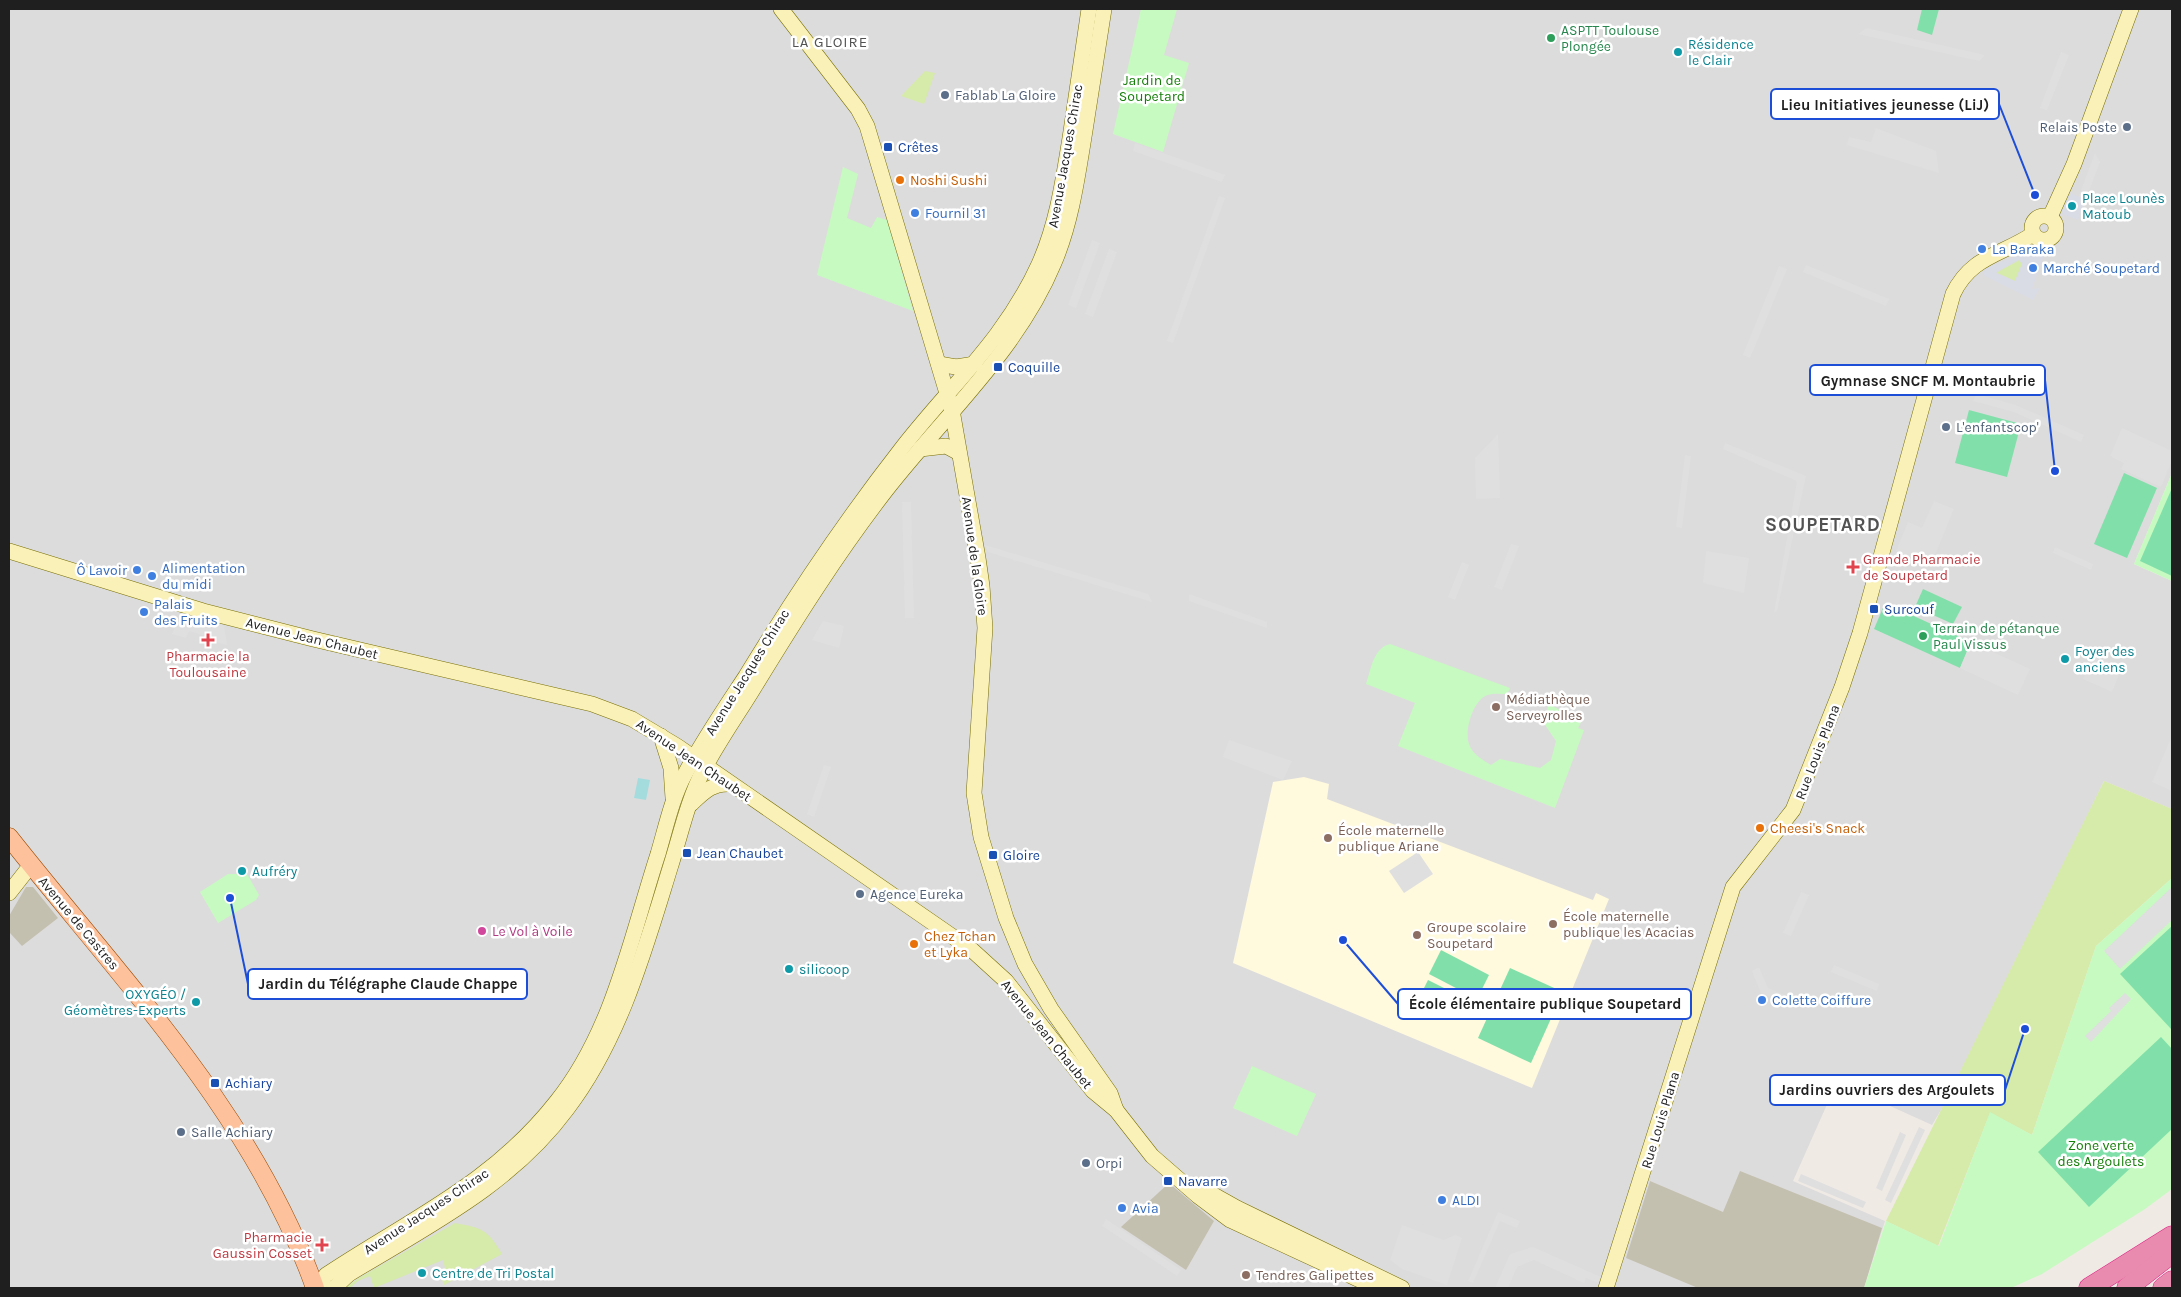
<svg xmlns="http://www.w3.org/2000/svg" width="2181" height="1297" viewBox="0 0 2181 1297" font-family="Karla,sans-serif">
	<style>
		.residential { fill: #dddcdc }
		.education { fill: #fff9de }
		.construction { fill: #c4c0b0 }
		.grass { fill: #d6eaaa }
		.park { fill: #c7fac1 }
		.pitch { fill: #81e0aa }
		.parking { fill: #dfdfdf }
		.plaza { fill: #d9dbe5; fill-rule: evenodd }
		.water { fill: #a4dcde }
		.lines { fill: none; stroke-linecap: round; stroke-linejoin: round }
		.secondary-casing { stroke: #786f03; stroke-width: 16 }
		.primary-casing { stroke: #994a00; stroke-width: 19 }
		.highway-casing { stroke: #dd2285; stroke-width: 21 }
		.secondary { stroke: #faf1b8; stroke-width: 15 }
		.primary { stroke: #fdc19c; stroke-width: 18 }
		.highway { stroke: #e88bae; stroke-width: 20 }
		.leisure-dot { fill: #2e9e5b; stroke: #fff; stroke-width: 2 }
		.culture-dot { fill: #0f9aa8; stroke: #fff; stroke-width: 2 }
		.service-dot { fill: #5c6f8a; stroke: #fff; stroke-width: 2 }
		.transit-dot { fill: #1a4fb4; stroke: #fff; stroke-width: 2 }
		.food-dot { fill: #e8710a; stroke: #fff; stroke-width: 2 }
		.shop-dot { fill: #3f7fe0; stroke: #fff; stroke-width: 2 }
		.health-dot { fill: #e0444e; stroke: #fff; stroke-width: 2 }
		.education-dot { fill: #8d6e63; stroke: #fff; stroke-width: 2 }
		.hotel-dot { fill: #d1479c; stroke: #fff; stroke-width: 2 }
		.labels { text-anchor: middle; stroke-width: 5; stroke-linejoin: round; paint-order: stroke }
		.leisure-label { font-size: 14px; fill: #27864d; stroke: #fff; text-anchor: start }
		.culture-label { font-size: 14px; fill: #0d838f; stroke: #fff; text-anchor: start }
		.park-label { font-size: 14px; fill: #167f0a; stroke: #fff }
		.service-label { font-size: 14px; fill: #4e5e75; stroke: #fff; text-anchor: start }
		.transit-label { font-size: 14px; fill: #164399; stroke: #fff; text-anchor: start }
		.street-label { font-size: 14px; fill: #1f1f1f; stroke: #fff }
		.food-label { font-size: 14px; fill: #c56008; stroke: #fff; text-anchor: start }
		.shop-label { font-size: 14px; fill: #366cbe; stroke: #fff; text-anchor: start }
		.health-label { font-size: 14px; fill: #be3a42; stroke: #fff; text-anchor: start }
		.education-label { font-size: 14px; fill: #785e54; stroke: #fff; text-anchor: start }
		.hotel-label { font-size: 14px; fill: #b23c85; stroke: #fff; text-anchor: start }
		.neighbourhood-label { font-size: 15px; letter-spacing: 1px; fill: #525252; stroke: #fff }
		.district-label { font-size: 19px; font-weight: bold; letter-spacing: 1px; fill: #525252; stroke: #fff }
		.leader { fill: none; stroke: #1d4ed8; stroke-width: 2 }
		.callout-dot { fill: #1d4ed8; stroke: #fff; stroke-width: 2 }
		.callout { fill: #fff; stroke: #1d4ed8; stroke-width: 2 }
		.callout-label { font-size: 15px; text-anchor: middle; font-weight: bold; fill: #1f1f1f }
	</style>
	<rect width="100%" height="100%" fill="#f0eae5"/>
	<path class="residential" d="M 9,9 L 2172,9 L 2172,473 L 2134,564 L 2172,581 L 2172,809 L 2104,781 L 1961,1077 L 1932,1125 L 1837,1082 L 1793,1181 L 1885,1221 L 1864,1288 L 9,1288 Z"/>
	<path class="education" d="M 1304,777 L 1329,784 L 1327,799 L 1593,900 L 1596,893 L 1609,899 L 1532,1088 L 1233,963 L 1273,782 Z"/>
	<g class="construction">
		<path d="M 26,887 L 33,887 L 58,918 L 22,946 L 9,932 L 9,916 Z"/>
		<path d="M 1740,1171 L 1882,1228 L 1864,1288 L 1698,1288 L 1626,1258 L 1650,1181 L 1723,1212 Z"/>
		<path d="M 1169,1183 L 1214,1221 L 1186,1270 L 1121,1227 Z"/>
	</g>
	<g class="grass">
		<path d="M 925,71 L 935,73 L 924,104 L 901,96 Z"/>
		<path d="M 2019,260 L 2022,264 L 2015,281 L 1995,272 Z"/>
		<path d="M 2104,781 L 2172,809 L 2172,878 L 2096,946 L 2032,1135 L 1990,1113 L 1938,1246 L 1886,1221 Z"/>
		<path d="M 455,1223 C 482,1228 487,1229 502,1254 L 444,1285 L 439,1271 L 445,1268 L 443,1260 L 374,1288 L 370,1276 L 358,1281 L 350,1288 L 344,1288 L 359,1278 Z"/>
	</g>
	<g class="park">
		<path d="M 1141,9 L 1177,9 L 1164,55 L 1189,63 L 1163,152 L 1113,134 Z"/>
		<path d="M 843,167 L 858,174 L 847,218 L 871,228 L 877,217 L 887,220 L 913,311 L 817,275 Z"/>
		<path d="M 2172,473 L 2172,581 L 2134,564 Z"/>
		<path d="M 1390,644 L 1510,688 L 1507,694 C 1501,694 1493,693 1488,695 C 1473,699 1464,731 1469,744 C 1472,754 1483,760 1491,765 L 1500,759 L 1540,768 L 1551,760 L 1556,741 L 1543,722 L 1549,704 L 1581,722 L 1578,728 L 1584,730 L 1555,808 L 1398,746 L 1415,703 L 1366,684 C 1371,670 1373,648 1390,644 Z"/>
		<path d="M 228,874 L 247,874 L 259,895 L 256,900 L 218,923 L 200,892 Z"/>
		<path d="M 2172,878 L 2172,1189 L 2145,1209 L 2042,1274 L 2011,1288 L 1864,1288 L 1886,1221 L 1939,1246 L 1990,1112 L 2032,1135 L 2096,946 Z"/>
		<path d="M 1252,1066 L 1316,1094 L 1297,1136 L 1233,1108 Z"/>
	</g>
	<g class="pitch">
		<path d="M 1922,9 L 1939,9 L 1932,35 L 1917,30 Z"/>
		<path d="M 1969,410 L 2021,424 L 2007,477 L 1955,463 Z"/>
		<path d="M 2124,473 L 2157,488 L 2127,558 L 2094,544 Z"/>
		<path d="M 2172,488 L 2172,576 L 2140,561 Z"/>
		<path d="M 1923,589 L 1962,607 L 1953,624 L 1915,607 Z"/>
		<path d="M 1885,603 L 1971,642 L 1960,668 L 1874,629 Z"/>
		<path d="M 2172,926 L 2172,1030 L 2120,974 Z"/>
		<path d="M 1441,950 L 1489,975 L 1477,999 L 1429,974 Z"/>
		<path d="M 1510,968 L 1563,992 L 1531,1063 L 1478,1038 Z"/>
		<path d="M 1428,980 L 1448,990 L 1442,1005 L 1420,996 Z"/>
		<path d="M 2161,1037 L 2172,1049 L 2172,1129 L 2089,1207 L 2038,1152 Z"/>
	</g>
	<g class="parking">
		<path d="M 1866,28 L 1985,55 L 1979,61 L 1858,34 Z"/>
		<path d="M 2061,52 L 2069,55 L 2047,110 L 2040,108 Z"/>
		<path d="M 1876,128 L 1936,151 L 1939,173 L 1847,145 L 1849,137 L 1871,142 Z"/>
		<path d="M 1135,143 L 1225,175 L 1222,182 L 1133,151 Z"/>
		<path d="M 2095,153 L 2100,162 L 2082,209 L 2077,201 Z"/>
		<path d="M 1219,196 L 1225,198 L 1173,343 L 1167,341 Z"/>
		<path d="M 1092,240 L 1100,243 L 1076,308 L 1068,305 Z"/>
		<path d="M 1109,249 L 1117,252 L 1093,317 L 1085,314 Z"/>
		<path d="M 1806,265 L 1889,299 L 1886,306 L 1803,272 Z"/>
		<path d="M 1779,266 L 1787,269 L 1750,358 L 1743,355 Z"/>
		<path d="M 1976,394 L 2016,405 L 2084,435 L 2081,442 L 2014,412 L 1973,401 Z"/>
		<path d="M 2122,428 L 2172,451 L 2172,461 L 2161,487 L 2121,469 L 2124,463 L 2110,456 Z"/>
		<path d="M 1498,434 L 1500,498 L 1476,499 L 1475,458 Z"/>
		<path d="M 1725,443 L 1806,476 L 1777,611 L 1774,613 L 1797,481 L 1723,449 Z"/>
		<path d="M 1685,455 L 1691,456 L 1682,528 L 1676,527 Z"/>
		<path d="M 1934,501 L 1954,509 L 1935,555 L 1919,561 L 1896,551 L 1908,522 L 1922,528 Z"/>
		<path d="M 902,502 L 911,502 L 914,618 L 905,618 Z"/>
		<path d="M 1511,544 L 1519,546 L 1502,590 L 1494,587 Z"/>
		<path d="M 985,545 L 1148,594 L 1152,602 L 988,552 Z"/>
		<path d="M 2055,547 L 2093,564 L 2091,570 L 2053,553 Z"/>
		<path d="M 1706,551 L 1749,558 L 1744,593 L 1703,583 Z"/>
		<path d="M 1462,562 L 1469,565 L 1455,600 L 1448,597 Z"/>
		<path d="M 1189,594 L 1267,622 L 1267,628 L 1189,601 Z"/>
		<path d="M 182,614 L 224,625 L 227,645 L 216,642 L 216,639 L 189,631 L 186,638 L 172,634 Z"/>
		<path d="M 823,621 L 844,626 L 839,648 L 812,640 Z"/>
		<path d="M 1971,642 L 2030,669 L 2018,695 L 1960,668 Z"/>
		<path d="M 2094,655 L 2122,667 L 2112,692 L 2083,679 Z"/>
		<path d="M 2172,736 L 2172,791 L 2152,782 Z"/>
		<path d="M 1229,740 L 1292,761 L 1283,780 L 1223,757 Z"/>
		<path d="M 824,765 L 831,767 L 814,817 L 807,814 Z"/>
		<path d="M 1418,852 L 1433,874 L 1404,893 L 1389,871 Z"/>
		<path d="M 2172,887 L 2172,920 L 2120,969 L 2104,951 Z"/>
		<path d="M 1801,892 L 1809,895 L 1791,936 L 1783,933 Z"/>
		<path d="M 1834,965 L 1879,984 L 1877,991 L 1831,972 Z"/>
		<path d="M 1759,967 L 1768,988 L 1794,999 L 1791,1006 L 1761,993 L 1752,971 Z"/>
		<path d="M 2125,993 L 2131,999 L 2091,1042 L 2085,1036 L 2111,1011 L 2109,1008 Z"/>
		<path d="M 1919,1127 L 1925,1130 L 1891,1203 L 1885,1200 Z"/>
		<path d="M 1900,1132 L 1906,1135 L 1882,1191 L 1876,1188 Z"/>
		<path d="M 1801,1174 L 1866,1202 L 1863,1208 L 1798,1181 Z"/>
		<path d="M 1498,1212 L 1520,1221 L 1517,1228 L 1500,1221 L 1473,1283 L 1468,1281 Z"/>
		<path d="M 1106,1219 L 1181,1270 L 1177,1276 L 1102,1226 Z"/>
		<path d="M 1402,1225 L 1444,1240 L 1455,1235 L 1462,1238 L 1447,1285 L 1402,1269 L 1390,1260 Z"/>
		<path d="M 1533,1247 L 1601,1277 L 1599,1283 L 1586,1278 L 1584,1283 L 1534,1260 L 1517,1267 L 1508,1288 L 1495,1288 L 1510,1254 Z"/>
	</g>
	<g class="plaza">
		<path d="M 2067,192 L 2085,199 L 2078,220 L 2060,213 Z"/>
		<path d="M 2054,242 L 2055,250 L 2044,255 L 2032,289 L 2040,288 L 2033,300 L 1983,275 L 1985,268 ZM 2019,260 L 2022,264 L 2015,281 L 1996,273 Z"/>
	</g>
	<path class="water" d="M 638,778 L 650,780 L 646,800 L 634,798 Z"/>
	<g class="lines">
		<g class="secondary-casing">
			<g id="secondary">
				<path d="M 781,9 L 858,109 L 867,126 L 952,410 L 978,558 L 982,586 L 985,628 L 974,793 L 981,837 L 1006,918 L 1025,964 L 1051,1009 L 1110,1093 L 1116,1110"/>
				<circle cx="2044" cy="228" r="12"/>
				<path d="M 2050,217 L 2074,164 L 2131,9"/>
				<path d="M 939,364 L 956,367 L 975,364"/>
				<path d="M 920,449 L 946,446 L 959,453"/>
				<path d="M 9,551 L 203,611 L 313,639 L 592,704 L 632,719 L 677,746 L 972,950 L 1006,981 L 1093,1091 L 1116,1110 L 1152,1156 L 1198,1196 L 1230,1220 L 1377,1288"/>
				<path d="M 661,736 L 671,768 L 673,798"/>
				<path d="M 691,804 C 704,792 712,783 730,784"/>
				<path d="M 9,893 L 31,865"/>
				<path d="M 1196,1185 L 1237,1208 L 1402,1288"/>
				<path d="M 317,1288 L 326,1275 C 410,1219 492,1184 557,1101 C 613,1031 631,937 658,854 C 666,827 672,798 685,774 C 703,740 725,708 746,676 C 794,597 845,521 902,448 C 951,385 1005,339 1039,264 C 1057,224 1063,181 1070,138 C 1076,95 1083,52 1089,9"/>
				<path d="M 334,1288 L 349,1274 C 428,1226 511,1185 567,1109 C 621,1038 645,949 671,865 C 681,833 688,800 703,771 C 718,742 738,714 755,686 C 796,619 838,552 887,489 C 944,416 1018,350 1054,263 C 1071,223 1077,180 1084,137 C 1091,94 1097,52 1104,9"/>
				<path d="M 1606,1288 L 1733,887 L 1793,810 L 1842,687 L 1860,633 L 1953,294 C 1971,256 2002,255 2033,234"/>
			</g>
		</g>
		<g class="primary-casing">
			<path id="primary" d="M 9,837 C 121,979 254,1115 315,1288"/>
		</g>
		<g class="highway-casing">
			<g id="highway">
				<path d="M 2089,1288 L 2172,1236"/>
				<path d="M 2127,1288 L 2172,1253"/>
				<path d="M 2163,1288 L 2172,1281"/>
			</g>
		</g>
		<use href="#secondary" class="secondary"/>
		<use href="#primary" class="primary"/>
		<use href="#highway" class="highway"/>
	</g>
	<g class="leisure-dot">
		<circle cx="1551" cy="38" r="5"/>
		<circle cx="1923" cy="636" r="5"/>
	</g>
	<g class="culture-dot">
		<circle cx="1678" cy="52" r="5"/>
		<circle cx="2072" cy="206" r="5"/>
		<circle cx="2065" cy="659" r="5"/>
		<circle cx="242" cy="871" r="5"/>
		<circle cx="789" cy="969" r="5"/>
		<circle cx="196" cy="1002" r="5"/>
		<circle cx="422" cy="1273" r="5"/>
	</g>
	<g class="service-dot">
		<circle cx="945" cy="95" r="5"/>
		<circle cx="2127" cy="127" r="5"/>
		<circle cx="1946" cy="427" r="5"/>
		<circle cx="860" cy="894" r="5"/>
		<circle cx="181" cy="1132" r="5"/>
		<circle cx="1086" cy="1163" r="5"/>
	</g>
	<g class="transit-dot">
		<rect x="883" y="142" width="10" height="10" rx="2.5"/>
		<rect x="993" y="362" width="10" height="10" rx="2.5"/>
		<rect x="1869" y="604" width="10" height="10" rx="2.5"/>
		<rect x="682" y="848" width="10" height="10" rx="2.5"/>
		<rect x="988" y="850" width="10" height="10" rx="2.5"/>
		<rect x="210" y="1078" width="10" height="10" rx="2.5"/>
		<rect x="1163" y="1176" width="10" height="10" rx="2.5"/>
	</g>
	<g class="food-dot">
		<circle cx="900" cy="180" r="5"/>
		<circle cx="1760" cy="828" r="5"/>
		<circle cx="914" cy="944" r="5"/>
	</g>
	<g class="shop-dot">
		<circle cx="915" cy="213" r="5"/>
		<circle cx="1982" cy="249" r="5"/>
		<circle cx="2033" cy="268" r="5"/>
		<circle cx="137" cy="570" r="5"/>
		<circle cx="152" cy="576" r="5"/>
		<circle cx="144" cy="612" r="5"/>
		<circle cx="1762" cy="1000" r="5"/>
		<circle cx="1442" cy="1200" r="5"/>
		<circle cx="1122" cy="1208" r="5"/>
	</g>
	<g class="health-dot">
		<path d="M1850.5 559.5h5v5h5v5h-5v5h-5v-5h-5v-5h5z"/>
		<path d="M205.5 632.5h5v5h5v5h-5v5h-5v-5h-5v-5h5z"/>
		<path d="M319.5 1237.5h5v5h5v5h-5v5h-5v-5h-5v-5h5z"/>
	</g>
	<g class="education-dot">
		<circle cx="1496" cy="707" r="5"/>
		<circle cx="1328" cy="838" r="5"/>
		<circle cx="1553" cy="924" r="5"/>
		<circle cx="1417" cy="935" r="5"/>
		<circle cx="1246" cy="1275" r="5"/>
	</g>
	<circle class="hotel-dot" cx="482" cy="931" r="5"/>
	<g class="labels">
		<g class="leisure-label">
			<text x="1561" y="35">ASPTT Toulouse<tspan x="1561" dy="16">Plongée</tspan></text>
			<text x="1933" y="633">Terrain de pétanque<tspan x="1933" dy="16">Paul Vissus</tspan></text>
		</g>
		<g class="culture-label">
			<text x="1688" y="49">Résidence<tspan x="1688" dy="16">le Clair</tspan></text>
			<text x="2082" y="203">Place Lounès<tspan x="2082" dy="16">Matoub</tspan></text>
			<text x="2075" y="656">Foyer des<tspan x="2075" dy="16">anciens</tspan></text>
			<text x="252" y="876">Aufréry</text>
			<text x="799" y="974">silicoop</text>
			<text x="186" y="999" text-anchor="end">OXYGÉO /<tspan x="186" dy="16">Géomètres-Experts</tspan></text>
			<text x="432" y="1278">Centre de Tri Postal</text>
		</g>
		<g class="park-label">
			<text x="1152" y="85">Jardin de<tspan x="1152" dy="16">Soupetard</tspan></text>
			<text x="2101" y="1150">Zone verte<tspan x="2101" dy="16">des Argoulets</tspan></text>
		</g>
		<g class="service-label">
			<text x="955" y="100">Fablab La Gloire</text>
			<text x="2117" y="132" text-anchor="end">Relais Poste</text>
			<text x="1956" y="432">L'enfantscop'</text>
			<text x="870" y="899">Agence Eureka</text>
			<text x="191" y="1137">Salle Achiary</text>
			<text x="1096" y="1168">Orpi</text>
		</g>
		<g class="transit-label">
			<text x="898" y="152">Crêtes</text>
			<text x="1008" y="372">Coquille</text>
			<text x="1884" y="614">Surcouf</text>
			<text x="697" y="858">Jean Chaubet</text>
			<text x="1003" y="860">Gloire</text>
			<text x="225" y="1088">Achiary</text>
			<text x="1178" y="1186">Navarre</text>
		</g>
		<g class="street-label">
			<text transform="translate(1065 156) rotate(-80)" y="5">Avenue Jacques Chirac</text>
			<text transform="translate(975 556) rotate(82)" y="5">Avenue de la Gloire</text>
			<text transform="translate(312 638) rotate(14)" y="5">Avenue Jean Chaubet</text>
			<text transform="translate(747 672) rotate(-58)" y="5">Avenue Jacques Chirac</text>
			<text transform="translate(1817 752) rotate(-69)" y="5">Rue Louis Plana</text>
			<text transform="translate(694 760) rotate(34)" y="5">Avenue Jean Chaubet</text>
			<text transform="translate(79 923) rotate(50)" y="5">Avenue de Castres</text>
			<text transform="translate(1047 1034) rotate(51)" y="5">Avenue Jean Chaubet</text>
			<text transform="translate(1660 1120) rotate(-73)" y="5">Rue Louis Plana</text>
			<text transform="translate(426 1211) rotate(-33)" y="5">Avenue Jacques Chirac</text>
		</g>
		<g class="food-label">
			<text x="910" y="185">Noshi Sushi</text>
			<text x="1770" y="833">Cheesi's Snack</text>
			<text x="924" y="941">Chez Tchan<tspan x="924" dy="16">et Lyka</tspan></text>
		</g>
		<g class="shop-label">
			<text x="925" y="218">Fournil 31</text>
			<text x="1992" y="254">La Baraka</text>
			<text x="2043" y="273">Marché Soupetard</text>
			<text x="162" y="573">Alimentation<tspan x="162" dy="16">du midi</tspan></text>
			<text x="127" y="575" text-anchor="end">Ô Lavoir</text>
			<text x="154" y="609">Palais<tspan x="154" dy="16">des Fruits</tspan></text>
			<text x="1772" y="1005">Colette Coiffure</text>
			<text x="1452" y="1205">ALDI</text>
			<text x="1132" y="1213">Avia</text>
		</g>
		<g class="health-label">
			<text x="1863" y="564">Grande Pharmacie<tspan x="1863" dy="16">de Soupetard</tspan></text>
			<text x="208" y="661" text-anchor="middle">Pharmacie la<tspan x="208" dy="16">Toulousaine</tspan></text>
			<text x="312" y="1242" text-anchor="end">Pharmacie<tspan x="312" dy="16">Gaussin Cosset</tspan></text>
		</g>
		<g class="education-label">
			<text x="1506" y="704">Médiathèque<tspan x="1506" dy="16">Serveyrolles</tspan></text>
			<text x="1338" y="835">École maternelle<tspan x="1338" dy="16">publique Ariane</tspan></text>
			<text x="1563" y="921">École maternelle<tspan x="1563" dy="16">publique les Acacias</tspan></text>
			<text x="1427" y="932">Groupe scolaire<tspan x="1427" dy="16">Soupetard</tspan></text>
			<text x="1256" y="1280">Tendres Galipettes</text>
		</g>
		<g class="hotel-label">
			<text x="492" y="936">Le Vol à Voile</text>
		</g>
		<g class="neighbourhood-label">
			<text x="830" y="47">LA GLOIRE</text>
		</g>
		<g class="district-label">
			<text x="1823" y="531">SOUPETARD</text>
		</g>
	</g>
	<path class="leader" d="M2035 195L1999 104M2055 471L2045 380M230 898L248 984M1343 940L1398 1004M2025 1029L2005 1090"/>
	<g class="callout-dot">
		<circle cx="2035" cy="195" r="5"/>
		<circle cx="2055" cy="471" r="5"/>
		<circle cx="230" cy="898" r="5"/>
		<circle cx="1343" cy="940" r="5"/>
		<circle cx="2025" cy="1029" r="5"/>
	</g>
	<g class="callout">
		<rect x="1771" y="89" width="228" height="30" rx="5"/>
		<rect x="1810" y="365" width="235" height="30" rx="5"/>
		<rect x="248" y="969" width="279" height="30" rx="5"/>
		<rect x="1398" y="989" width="293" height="30" rx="5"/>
		<rect x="1770" y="1075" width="235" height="30" rx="5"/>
	</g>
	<g class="callout-label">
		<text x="1885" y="110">Lieu Initiatives jeunesse (LiJ)</text>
		<text x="1928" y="386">Gymnase SNCF M. Montaubrie</text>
		<text x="388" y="989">Jardin du Télégraphe Claude Chappe</text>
		<text x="1545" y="1009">École élémentaire publique Soupetard</text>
		<text x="1887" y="1095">Jardins ouvriers des Argoulets</text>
	</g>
	<rect width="2181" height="1297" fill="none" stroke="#1f1f1f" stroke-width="20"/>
</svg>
